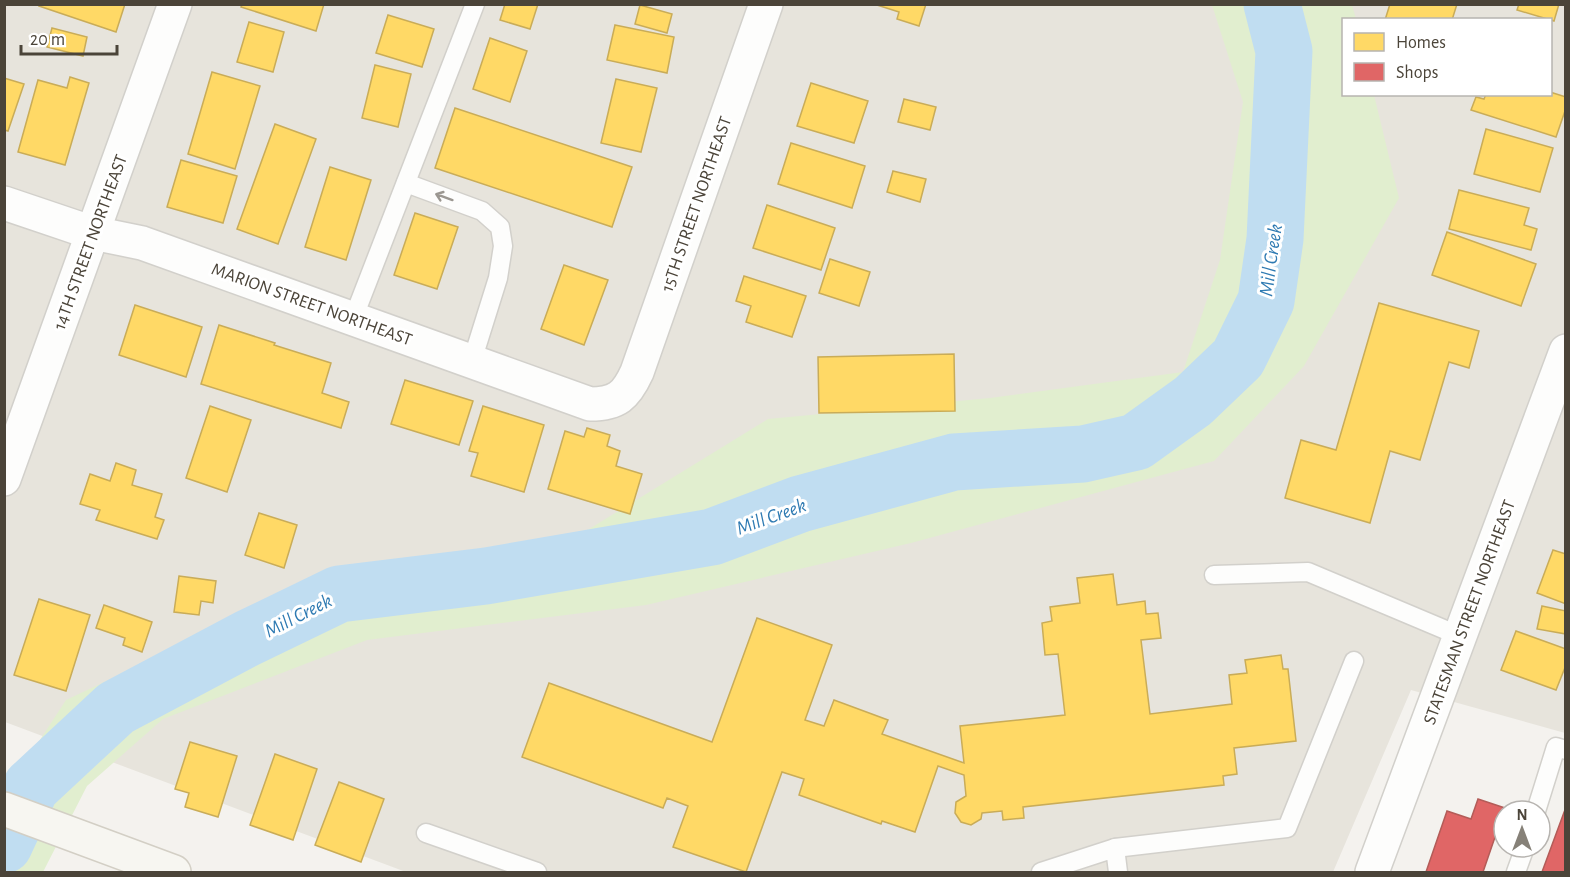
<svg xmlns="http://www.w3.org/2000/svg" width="1570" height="877" viewBox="0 0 1570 877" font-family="'Alegreya Sans',sans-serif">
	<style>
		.residential { fill: #e7e4dc; fill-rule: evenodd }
		.green { fill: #e1eecf }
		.homes { fill: #ffd966; stroke: #c9ac58; stroke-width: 1.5 }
		.shops { fill: #e06666; stroke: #b35c58; stroke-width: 1.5 }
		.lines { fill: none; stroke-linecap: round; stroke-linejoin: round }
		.river { stroke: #c0ddf1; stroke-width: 57 }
		.service-casing { stroke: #d2d0cb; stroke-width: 21 }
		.minor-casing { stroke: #d2d0cb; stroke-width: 36 }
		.tertiary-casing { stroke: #d2d0cb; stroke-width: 36 }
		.secondary-casing { stroke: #d3cfc5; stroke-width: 36 }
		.service { stroke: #fdfdfc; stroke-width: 18 }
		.minor { stroke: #fdfdfc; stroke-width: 33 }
		.tertiary { stroke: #fdfdfc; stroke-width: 33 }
		.secondary { stroke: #f7f6f1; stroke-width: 33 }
		.oneway { stroke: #9b9791 }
		.labels { text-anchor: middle; stroke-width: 6; stroke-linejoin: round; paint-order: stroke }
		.street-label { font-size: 18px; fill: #4b4439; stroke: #fff }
		.water-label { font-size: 20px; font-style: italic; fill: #2e7ab2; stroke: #fff }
	</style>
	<rect width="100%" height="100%" fill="#f4f2ee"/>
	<path class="residential" d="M 4,5 L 1565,5 L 1565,733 L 1411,690 L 1333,872 L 406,872 L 5,722 ZM 1344,20 L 1550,20 L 1550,94 L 1344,94 Z"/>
	<path class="green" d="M 1212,5 L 1352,5 L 1356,19 L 1344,20 L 1344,94 L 1374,95 L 1399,198 L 1304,366 L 1214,461 L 911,543 L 646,605 L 367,640 L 163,719 L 87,786 L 43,872 L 5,872 L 4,795 L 66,700 L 274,602 L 581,534 L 768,419 L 990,398 L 1183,372 L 1220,260 L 1243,102 Z"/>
	<g class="homes">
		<path d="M 40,4 L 125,4 L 116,32 L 39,6 Z"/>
		<path d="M 242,4 L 324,4 L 316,31 L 241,7 Z"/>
		<path d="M 505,4 L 538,4 L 530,29 L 500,20 Z"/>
		<path d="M 926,4 L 919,26 L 897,19 L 899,12 L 877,5 Z"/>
		<path d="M 1390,4 L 1457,4 L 1452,20 L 1385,20 Z"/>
		<path d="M 1519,4 L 1559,4 L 1554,21 L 1517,10 Z"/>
		<path d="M 640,5 L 672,14 L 667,33 L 635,24 Z"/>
		<path d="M 388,15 L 434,29 L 422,67 L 376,53 Z"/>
		<path d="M 249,22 L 284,32 L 273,72 L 237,62 Z"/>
		<path d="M 615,25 L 674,37 L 667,73 L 607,60 Z"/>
		<path d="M 52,28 L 87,37 L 83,56 L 47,47 Z"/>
		<path d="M 490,38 L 527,51 L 510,102 L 473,89 Z"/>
		<path d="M 375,65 L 411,74 L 398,127 L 362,118 Z"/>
		<path d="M 212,72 L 260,86 L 235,169 L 188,154 Z"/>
		<path d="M 70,77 L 89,83 L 65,165 L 18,152 L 38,80 L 67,88 Z"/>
		<path d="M 4,78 L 24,84 L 8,131 L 4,130 Z"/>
		<path d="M 616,79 L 657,88 L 641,152 L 601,143 Z"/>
		<path d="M 811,83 L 868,101 L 854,143 L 797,126 Z"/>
		<path d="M 1550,92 L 1566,97 L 1566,108 L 1556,137 L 1471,110 L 1476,97 L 1484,99 L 1486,94 L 1550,94 Z"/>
		<path d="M 904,99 L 936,107 L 930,130 L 898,122 Z"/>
		<path d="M 455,108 L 632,167 L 612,227 L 435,168 Z"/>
		<path d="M 275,124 L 316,139 L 278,244 L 237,229 Z"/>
		<path d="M 1486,129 L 1553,148 L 1540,192 L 1474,174 Z"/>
		<path d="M 791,143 L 865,166 L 852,208 L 778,184 Z"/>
		<path d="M 181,160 L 237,176 L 223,223 L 167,207 Z"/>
		<path d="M 330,167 L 371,180 L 346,260 L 305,247 Z"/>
		<path d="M 893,171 L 926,179 L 920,202 L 887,192 Z"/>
		<path d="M 1459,190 L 1529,208 L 1524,225 L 1537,229 L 1531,250 L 1449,229 Z"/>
		<path d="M 767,205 L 835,228 L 821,270 L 753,248 Z"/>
		<path d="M 415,213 L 458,227 L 437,289 L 394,275 Z"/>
		<path d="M 1447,232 L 1536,264 L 1521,306 L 1432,275 Z"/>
		<path d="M 830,259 L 870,272 L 859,306 L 819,293 Z"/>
		<path d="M 564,265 L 608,280 L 584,345 L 541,329 Z"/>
		<path d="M 744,276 L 806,296 L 792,337 L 746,322 L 751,306 L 736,301 Z"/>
		<path d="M 1379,303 L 1479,331 L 1469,368 L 1449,362 L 1420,460 L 1390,451 L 1370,523 L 1285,498 L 1301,440 L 1336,450 Z"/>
		<path d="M 135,305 L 202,327 L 186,377 L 119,355 Z"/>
		<path d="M 219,325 L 275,343 L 274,345 L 331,363 L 322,393 L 349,402 L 341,428 L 201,384 Z"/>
		<path d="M 954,354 L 955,411 L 819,413 L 818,357 Z"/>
		<path d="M 405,380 L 473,401 L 459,445 L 391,424 Z"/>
		<path d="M 210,406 L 251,420 L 227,492 L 186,478 Z"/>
		<path d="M 483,406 L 544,425 L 524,492 L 471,476 L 478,453 L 469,451 Z"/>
		<path d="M 587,428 L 610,435 L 607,446 L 620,451 L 616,466 L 642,474 L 630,514 L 548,489 L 565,431 L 584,437 Z"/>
		<path d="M 116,463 L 136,470 L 132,485 L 162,494 L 155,517 L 164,520 L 157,539 L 96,520 L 100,510 L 80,504 L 90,474 L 110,481 Z"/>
		<path d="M 259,513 L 297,525 L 284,568 L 245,555 Z"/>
		<path d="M 1553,550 L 1566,554 L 1566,604 L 1537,593 Z"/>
		<path d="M 1113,574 L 1117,605 L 1145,601 L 1146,614 L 1158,613 L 1161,638 L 1141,640 L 1150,714 L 1232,704 L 1229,675 L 1247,673 L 1245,660 L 1281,655 L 1283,669 L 1288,669 L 1296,741 L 1234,748 L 1237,774 L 1223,776 L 1224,785 L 1023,807 L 1024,818 L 1003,820 L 1002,811 L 982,813 L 981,819 L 971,825 L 961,822 L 955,813 L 956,802 L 966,796 L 964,775 L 938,766 L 915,832 L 882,821 L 881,824 L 799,795 L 804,779 L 782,772 L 746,872 L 673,847 L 688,806 L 667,798 L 663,808 L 522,757 L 549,683 L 712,742 L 757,618 L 832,645 L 805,720 L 824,726 L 834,700 L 888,720 L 882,734 L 964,763 L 960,726 L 1065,715 L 1058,654 L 1045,655 L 1042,623 L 1052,621 L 1050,607 L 1080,603 L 1077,578 Z"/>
		<path d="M 179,576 L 216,581 L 213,603 L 201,601 L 199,615 L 174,612 Z"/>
		<path d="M 39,599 L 90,615 L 66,691 L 14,675 Z"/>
		<path d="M 104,605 L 152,622 L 142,652 L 123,645 L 125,638 L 96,628 Z"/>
		<path d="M 1542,606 L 1566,611 L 1566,634 L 1537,629 Z"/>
		<path d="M 1516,631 L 1566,649 L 1566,665 L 1556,690 L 1501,670 Z"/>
		<path d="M 190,742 L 237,756 L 218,817 L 185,807 L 189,793 L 175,789 Z"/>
		<path d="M 275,754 L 317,769 L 293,840 L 250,825 Z"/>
		<path d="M 339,782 L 384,799 L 361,862 L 315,845 Z"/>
	</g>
	<g class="shops">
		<path d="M 1478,799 L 1505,808 L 1483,872 L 1426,872 L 1447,811 L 1471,819 Z"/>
		<path d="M 1566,807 L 1566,872 L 1542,872 Z"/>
	</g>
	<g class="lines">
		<path class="river" d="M 4,845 L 31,787 L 116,708 L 248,638 L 339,594 L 486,576 L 712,537 L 800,504 L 954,462 L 1083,454 L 1136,442 L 1193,401 L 1238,358 L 1266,301 L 1275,239 L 1284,51 L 1272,4"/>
		<g class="service-casing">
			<g id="service">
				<path d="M 406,183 L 482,211 L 500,227 L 503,246 L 498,278 L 472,361"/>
				<path d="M 353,319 L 475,4"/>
				<path d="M 1214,575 L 1308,572 L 1460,636"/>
				<path d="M 1536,811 L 1556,747 L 1566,750"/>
				<path d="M 426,833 L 537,872"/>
				<path d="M 1115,848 L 1287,828 L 1354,661"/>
				<path d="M 1041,872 L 1115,848 L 1118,872"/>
				<path d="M 1516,872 L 1525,847"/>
			</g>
		</g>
		<g class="minor-casing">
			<g id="minor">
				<path d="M 4,203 L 93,233 L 142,243 L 590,404 C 617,404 626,396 637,372 L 766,4"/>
				<path d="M 1372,872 L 1566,351"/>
			</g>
		</g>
		<g class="tertiary-casing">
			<path id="tertiary" d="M 4,479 L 175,4"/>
		</g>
		<g class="secondary-casing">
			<path id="secondary" d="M 4,809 L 174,872"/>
		</g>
		<use href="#service" class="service"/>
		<use href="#minor" class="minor"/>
		<use href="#tertiary" class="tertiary"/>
		<use href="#secondary" class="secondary"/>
	</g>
	<defs><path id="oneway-shaft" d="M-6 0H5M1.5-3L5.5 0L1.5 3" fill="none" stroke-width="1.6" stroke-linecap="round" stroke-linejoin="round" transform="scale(1.5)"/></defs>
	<use class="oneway" href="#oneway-shaft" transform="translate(444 197) rotate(-160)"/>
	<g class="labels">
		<g class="street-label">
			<text transform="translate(696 204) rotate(-71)" y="6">15TH STREET NORTHEAST</text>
			<text transform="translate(90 242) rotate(-70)" y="6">14TH STREET NORTHEAST</text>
			<text transform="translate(312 304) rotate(20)" y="6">MARION STREET NORTHEAST</text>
			<text transform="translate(1469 612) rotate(-70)" y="6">STATESMAN STREET NORTHEAST</text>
		</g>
		<g class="water-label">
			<text transform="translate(1270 260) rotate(-82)" y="7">Mill Creek</text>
			<text transform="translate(771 516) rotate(-20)" y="7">Mill Creek</text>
			<text transform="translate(298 615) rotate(-27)" y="7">Mill Creek</text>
		</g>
	</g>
	<rect width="1570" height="877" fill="none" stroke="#4b4439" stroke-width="12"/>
	<rect x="1342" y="18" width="210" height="78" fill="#ffffff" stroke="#b7b4b0" stroke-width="1.5"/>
	<rect x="1354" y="33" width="30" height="18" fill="#ffd966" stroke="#b7b4b0" stroke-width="1.5"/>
	<text x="1396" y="48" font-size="18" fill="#4b4439">Homes</text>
	<rect x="1354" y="63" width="30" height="18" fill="#e06666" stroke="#b7b4b0" stroke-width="1.5"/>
	<text x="1396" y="78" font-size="18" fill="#4b4439">Shops</text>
	<g transform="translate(1522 829)"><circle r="28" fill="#ffffff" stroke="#b7b4b0" stroke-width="1.5"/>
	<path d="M0-4.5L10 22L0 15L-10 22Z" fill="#868178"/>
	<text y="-9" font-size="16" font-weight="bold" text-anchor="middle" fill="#4b4439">N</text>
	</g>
	<path d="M21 45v9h96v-9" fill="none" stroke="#4b4439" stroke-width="3"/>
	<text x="30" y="45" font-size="18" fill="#4b4439" stroke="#ffffff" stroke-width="4.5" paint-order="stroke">20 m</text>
</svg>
